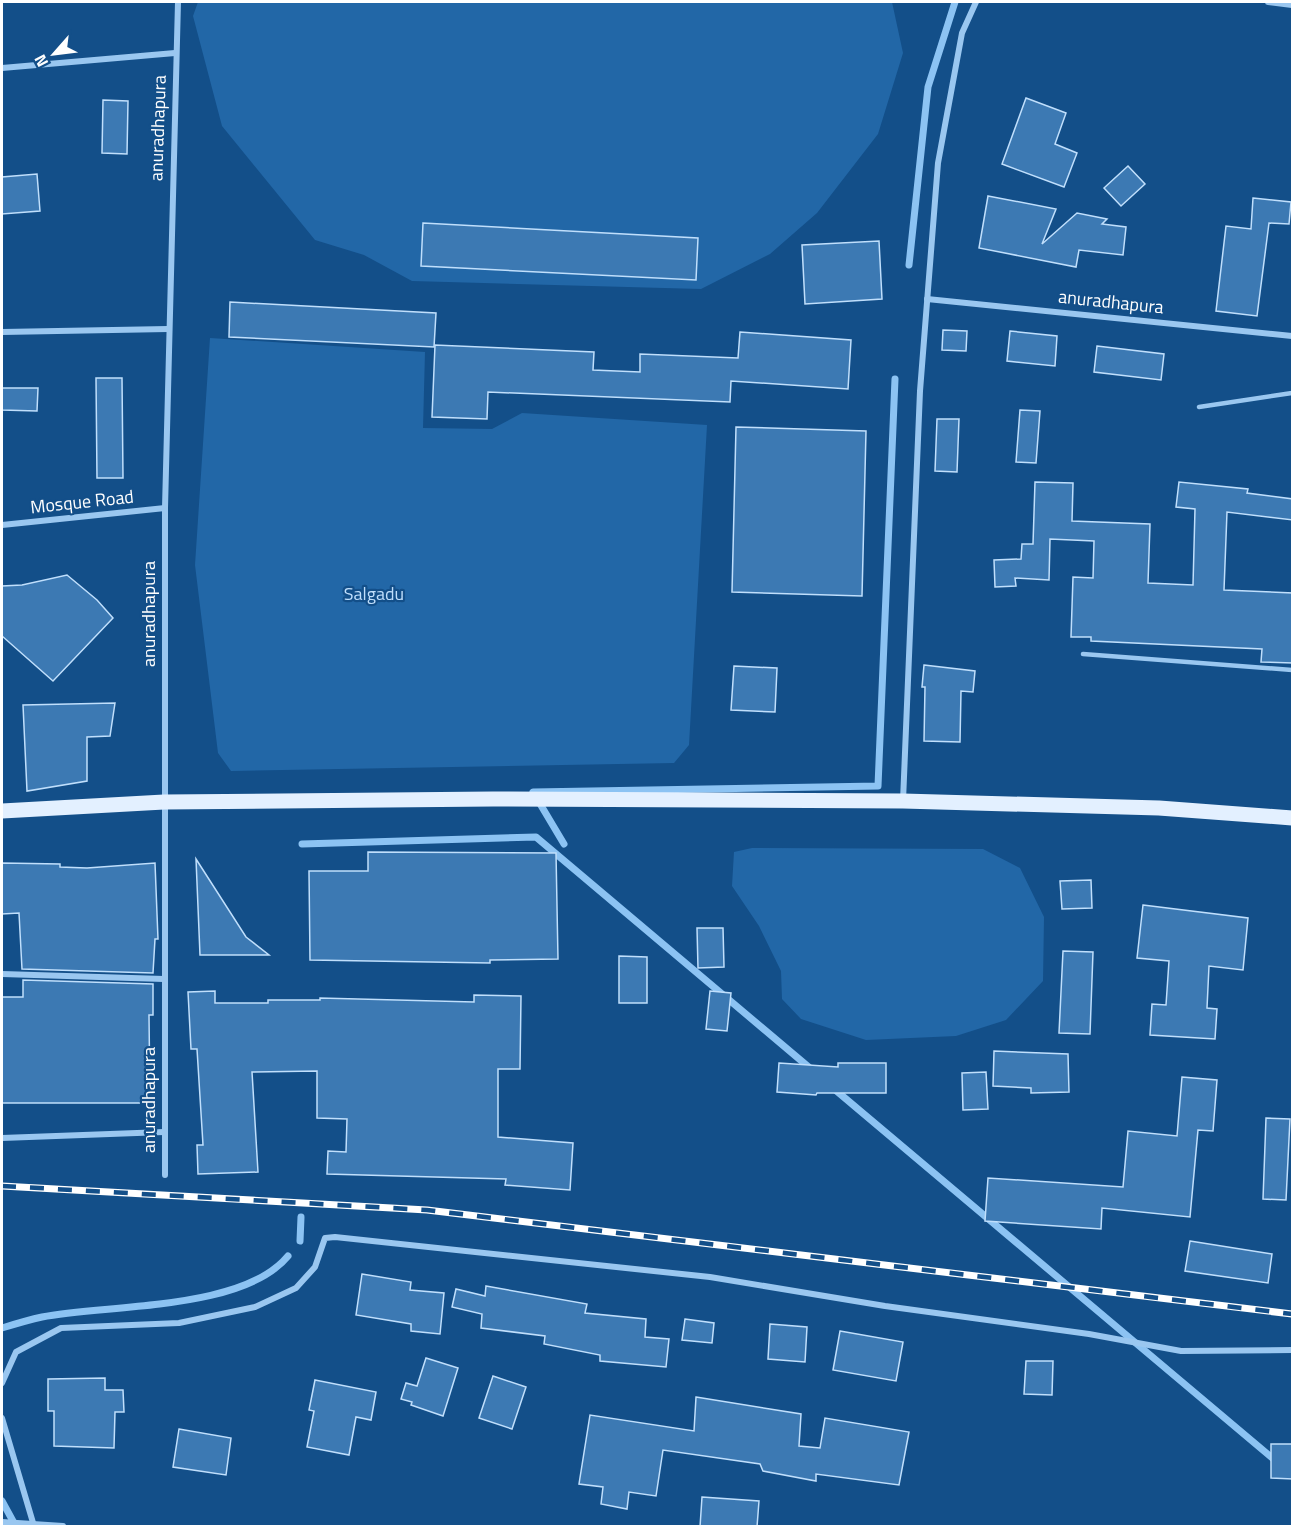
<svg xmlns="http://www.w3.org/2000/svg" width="1294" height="1528" viewBox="0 0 1294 1528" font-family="'Titillium Web',sans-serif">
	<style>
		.green { fill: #2267a7 }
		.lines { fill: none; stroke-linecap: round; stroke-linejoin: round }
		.stream { stroke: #8cc3f3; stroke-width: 7 }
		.building { fill: #3c79b3; stroke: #c0dffc; stroke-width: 1.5 }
		.lane { stroke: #9ac7f0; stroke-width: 4.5 }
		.street { stroke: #9ac7f0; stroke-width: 6 }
		.primary { stroke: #e3f0ff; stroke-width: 15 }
		.rail-casing { stroke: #fff; stroke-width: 7 }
		.rail { stroke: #134f89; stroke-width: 4.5; stroke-dasharray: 14; stroke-linecap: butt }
		.labels { text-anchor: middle; stroke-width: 4.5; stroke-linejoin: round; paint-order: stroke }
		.street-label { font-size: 18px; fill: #fff; stroke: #134f89 }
		.park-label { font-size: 18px; fill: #c0dffc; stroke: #134f89 }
	</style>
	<rect width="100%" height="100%" fill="#134f89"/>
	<g class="green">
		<path d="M 198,2 L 892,2 L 903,53 L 878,134 L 817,213 L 770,254 L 701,289 L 412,281 L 364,255 L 315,240 L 222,126 L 193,16 Z"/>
		<path d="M 210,338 L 425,352 L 423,428 L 492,429 L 522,413 L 707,425 L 689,745 L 674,763 L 231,771 L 218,753 L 195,565 Z"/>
		<path d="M 752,848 L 983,849 L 1020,868 L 1044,917 L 1043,981 L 1006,1020 L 956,1036 L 866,1040 L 801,1019 L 782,999 L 781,971 L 759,926 L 732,886 L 734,852 Z"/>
	</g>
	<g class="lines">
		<g class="stream">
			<path d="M 909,265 L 928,87 L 955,2"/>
			<path d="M 302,844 L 536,837 L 811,1069"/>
			<path d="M 564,844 L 533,792 L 878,786 L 895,379"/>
			<path d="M 833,1088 L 1277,1462"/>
			<path d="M 300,1241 L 301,1217"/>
			<path d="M 2,1328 C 15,1324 28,1320 42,1317 C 108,1304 243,1311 288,1256"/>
			<path d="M 2,1501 L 14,1523 L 10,1526"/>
		</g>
	</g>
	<g class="building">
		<path d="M 1026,98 L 1066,113 L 1055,144 L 1077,153 L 1064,187 L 1002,164 Z"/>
		<path d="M 103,100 L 128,101 L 127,154 L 102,153 Z"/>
		<path d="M 1128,166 L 1145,184 L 1121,206 L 1104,188 Z"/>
		<path d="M 37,174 L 40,211 L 2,214 L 2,177 Z"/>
		<path d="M 988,196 L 1056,209 L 1042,244 L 1077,213 L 1107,219 L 1102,224 L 1126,227 L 1123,255 L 1079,250 L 1076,267 L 979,248 Z"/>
		<path d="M 1253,198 L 1291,202 L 1289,224 L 1269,223 L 1257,316 L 1216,311 L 1226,226 L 1251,229 Z"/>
		<path d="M 423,223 L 698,238 L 696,280 L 421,266 Z"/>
		<path d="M 879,241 L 882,299 L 805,304 L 802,245 Z"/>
		<path d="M 230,302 L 436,313 L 434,347 L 229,337 Z"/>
		<path d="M 943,330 L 967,331 L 966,351 L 942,350 Z"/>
		<path d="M 1010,331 L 1057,336 L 1055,366 L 1007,361 Z"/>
		<path d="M 740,332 L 851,340 L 848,389 L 731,381 L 730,402 L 488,392 L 487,419 L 432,417 L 435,345 L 594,352 L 593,370 L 640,372 L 640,354 L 738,358 Z"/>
		<path d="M 1097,346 L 1164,354 L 1161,380 L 1094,372 Z"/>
		<path d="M 96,378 L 122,378 L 123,478 L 97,478 Z"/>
		<path d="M 2,388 L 38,388 L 37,411 L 2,410 Z"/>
		<path d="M 1020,410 L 1040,411 L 1036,463 L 1016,462 Z"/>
		<path d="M 937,419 L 959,419 L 957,472 L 935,471 Z"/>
		<path d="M 736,427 L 866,431 L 862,596 L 732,592 Z"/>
		<path d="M 1035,482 L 1073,483 L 1072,521 L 1150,524 L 1148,583 L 1193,585 L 1195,509 L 1176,507 L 1179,482 L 1248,489 L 1247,493 L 1293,499 L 1293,520 L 1227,512 L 1224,590 L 1293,593 L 1293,663 L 1261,662 L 1262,649 L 1091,641 L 1091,637 L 1071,637 L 1073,577 L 1093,578 L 1094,541 L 1050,539 L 1049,580 L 1015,578 L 1016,586 L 995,587 L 994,560 L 1021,559 L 1022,544 L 1033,544 Z"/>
		<path d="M 67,575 L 97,600 L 113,618 L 53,681 L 2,636 L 2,586 L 22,585 Z"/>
		<path d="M 924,665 L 975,671 L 973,692 L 961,691 L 960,742 L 924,741 L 925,687 L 922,687 Z"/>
		<path d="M 734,666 L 777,668 L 775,712 L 731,710 Z"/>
		<path d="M 115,703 L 110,736 L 87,737 L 87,781 L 27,791 L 23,705 Z"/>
		<path d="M 368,852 L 556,853 L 558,959 L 490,960 L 490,963 L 310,960 L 309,871 L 368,871 Z"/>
		<path d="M 196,859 L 246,937 L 269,955 L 200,955 Z"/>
		<path d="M 2,863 L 60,864 L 60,867 L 87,868 L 155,863 L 158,939 L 155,939 L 153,973 L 22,969 L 19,913 L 2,914 Z"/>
		<path d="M 1091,880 L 1092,908 L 1062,909 L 1060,881 Z"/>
		<path d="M 1143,905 L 1248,918 L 1243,970 L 1209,966 L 1207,1008 L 1217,1009 L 1215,1039 L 1150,1035 L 1152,1004 L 1166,1005 L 1169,961 L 1137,958 Z"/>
		<path d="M 697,928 L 723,928 L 724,967 L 698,968 Z"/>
		<path d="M 1063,951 L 1093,952 L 1090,1034 L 1059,1033 Z"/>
		<path d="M 619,956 L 647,957 L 647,1003 L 619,1003 Z"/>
		<path d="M 23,980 L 153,984 L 153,1015 L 149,1015 L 150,1103 L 2,1103 L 2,997 L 23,997 Z"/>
		<path d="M 215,991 L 215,1003 L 268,1003 L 268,1000 L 320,1000 L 320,998 L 474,1002 L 474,995 L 521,996 L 520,1069 L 498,1069 L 498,1137 L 573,1143 L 570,1190 L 505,1185 L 506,1179 L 327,1174 L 328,1151 L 346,1152 L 347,1119 L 317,1118 L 317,1071 L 252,1072 L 258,1172 L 198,1174 L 197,1145 L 203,1145 L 197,1049 L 191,1049 L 188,992 Z"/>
		<path d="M 710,991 L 731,993 L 727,1031 L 706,1029 Z"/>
		<path d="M 994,1051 L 1068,1054 L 1069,1092 L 1031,1093 L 1031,1088 L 993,1086 Z"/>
		<path d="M 779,1063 L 838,1067 L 838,1063 L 886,1063 L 886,1093 L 817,1093 L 816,1095 L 777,1092 Z"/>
		<path d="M 986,1072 L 988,1109 L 963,1110 L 962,1073 Z"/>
		<path d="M 1182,1077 L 1217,1080 L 1213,1131 L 1198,1130 L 1190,1217 L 1102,1208 L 1101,1229 L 985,1221 L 988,1178 L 1123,1187 L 1128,1131 L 1177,1136 Z"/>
		<path d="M 1266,1118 L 1290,1119 L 1286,1200 L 1263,1199 Z"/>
		<path d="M 1190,1241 L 1272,1254 L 1268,1283 L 1185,1271 Z"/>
		<path d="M 362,1274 L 411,1282 L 410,1290 L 444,1293 L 440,1334 L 411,1331 L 411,1324 L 356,1315 Z"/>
		<path d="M 486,1286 L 587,1304 L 585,1313 L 646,1319 L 645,1337 L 669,1339 L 666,1367 L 600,1361 L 600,1355 L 544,1344 L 545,1336 L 481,1328 L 482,1314 L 452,1307 L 456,1289 L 485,1296 Z"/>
		<path d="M 685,1319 L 714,1323 L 712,1343 L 682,1340 Z"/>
		<path d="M 770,1324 L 807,1327 L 805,1362 L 768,1359 Z"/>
		<path d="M 840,1331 L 903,1342 L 896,1381 L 833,1370 Z"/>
		<path d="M 426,1358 L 458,1368 L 443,1416 L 411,1405 L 412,1402 L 401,1399 L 406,1383 L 417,1386 Z"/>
		<path d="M 1026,1361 L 1053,1361 L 1052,1395 L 1024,1394 Z"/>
		<path d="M 493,1376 L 526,1387 L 512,1429 L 479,1418 Z"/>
		<path d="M 105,1378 L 105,1390 L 123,1390 L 124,1412 L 115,1412 L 114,1448 L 54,1446 L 54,1411 L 48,1411 L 48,1379 Z"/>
		<path d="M 315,1380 L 376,1392 L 371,1420 L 356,1417 L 349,1455 L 307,1447 L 314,1411 L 309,1410 Z"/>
		<path d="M 696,1397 L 801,1414 L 799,1446 L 820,1448 L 825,1418 L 909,1432 L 899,1485 L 816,1474 L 816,1481 L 763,1471 L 760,1464 L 663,1450 L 656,1496 L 629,1492 L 627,1509 L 601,1504 L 603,1487 L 579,1484 L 590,1415 L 694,1431 Z"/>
		<path d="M 179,1429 L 231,1438 L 226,1475 L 173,1467 Z"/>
		<path d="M 1271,1444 L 1293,1444 L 1293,1479 L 1271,1478 Z"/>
		<path d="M 702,1497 L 759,1501 L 757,1527 L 700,1527 Z"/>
	</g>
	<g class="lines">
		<g class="lane">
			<path d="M 1199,407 L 1292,393"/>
			<path d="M 1083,654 L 1292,670"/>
		</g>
		<g class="street">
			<path d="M 1268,2 L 1292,5"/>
			<path d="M 2,68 L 175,53"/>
			<path d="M 927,299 L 1292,336"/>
			<path d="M 2,332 L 168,329"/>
			<path d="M 2,525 L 165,508"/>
			<path d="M 903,801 L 920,391 L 938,163 L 962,33 L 976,2"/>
			<path d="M 2,974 L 164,979"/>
			<path d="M 2,1138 L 164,1132"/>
			<path d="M 165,1175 L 165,508 L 178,2"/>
			<path d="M 2,1383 L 16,1352 L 61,1328 L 179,1323 L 255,1307 L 296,1288 L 315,1267 L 325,1238 L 335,1237 L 710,1277 L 885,1306 L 1089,1334 L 1181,1351 L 1292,1350"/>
			<path d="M 2,1418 L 34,1526"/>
			<path d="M 2,1522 L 63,1526"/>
		</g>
		<path class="primary" d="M 2,811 L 164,802 L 493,799 L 903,801 L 1159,808 L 1292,818"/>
		<g class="rail-casing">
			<path id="rail" d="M 2,1186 L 427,1210 L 1292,1314"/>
		</g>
		<use href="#rail" class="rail"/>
	</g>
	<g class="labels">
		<g class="street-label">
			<text transform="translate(158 128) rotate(-88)" y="6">anuradhapura</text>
			<text transform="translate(1111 302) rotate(6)" y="6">anuradhapura</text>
			<text transform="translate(82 502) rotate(-6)" y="6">Mosque Road</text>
			<text transform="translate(149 614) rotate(-90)" y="6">anuradhapura</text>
			<text transform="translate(149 1100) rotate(-90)" y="6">anuradhapura</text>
		</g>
		<g class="park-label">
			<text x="374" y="600">Salgadu</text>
		</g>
	</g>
	<rect width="1294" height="1528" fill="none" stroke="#ffffff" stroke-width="6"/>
	<g transform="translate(54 54) rotate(242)" stroke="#134f89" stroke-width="4.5" paint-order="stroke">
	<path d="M0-4.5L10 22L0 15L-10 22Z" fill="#ffffff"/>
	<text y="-9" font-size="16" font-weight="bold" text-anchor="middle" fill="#ffffff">N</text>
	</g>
</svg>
